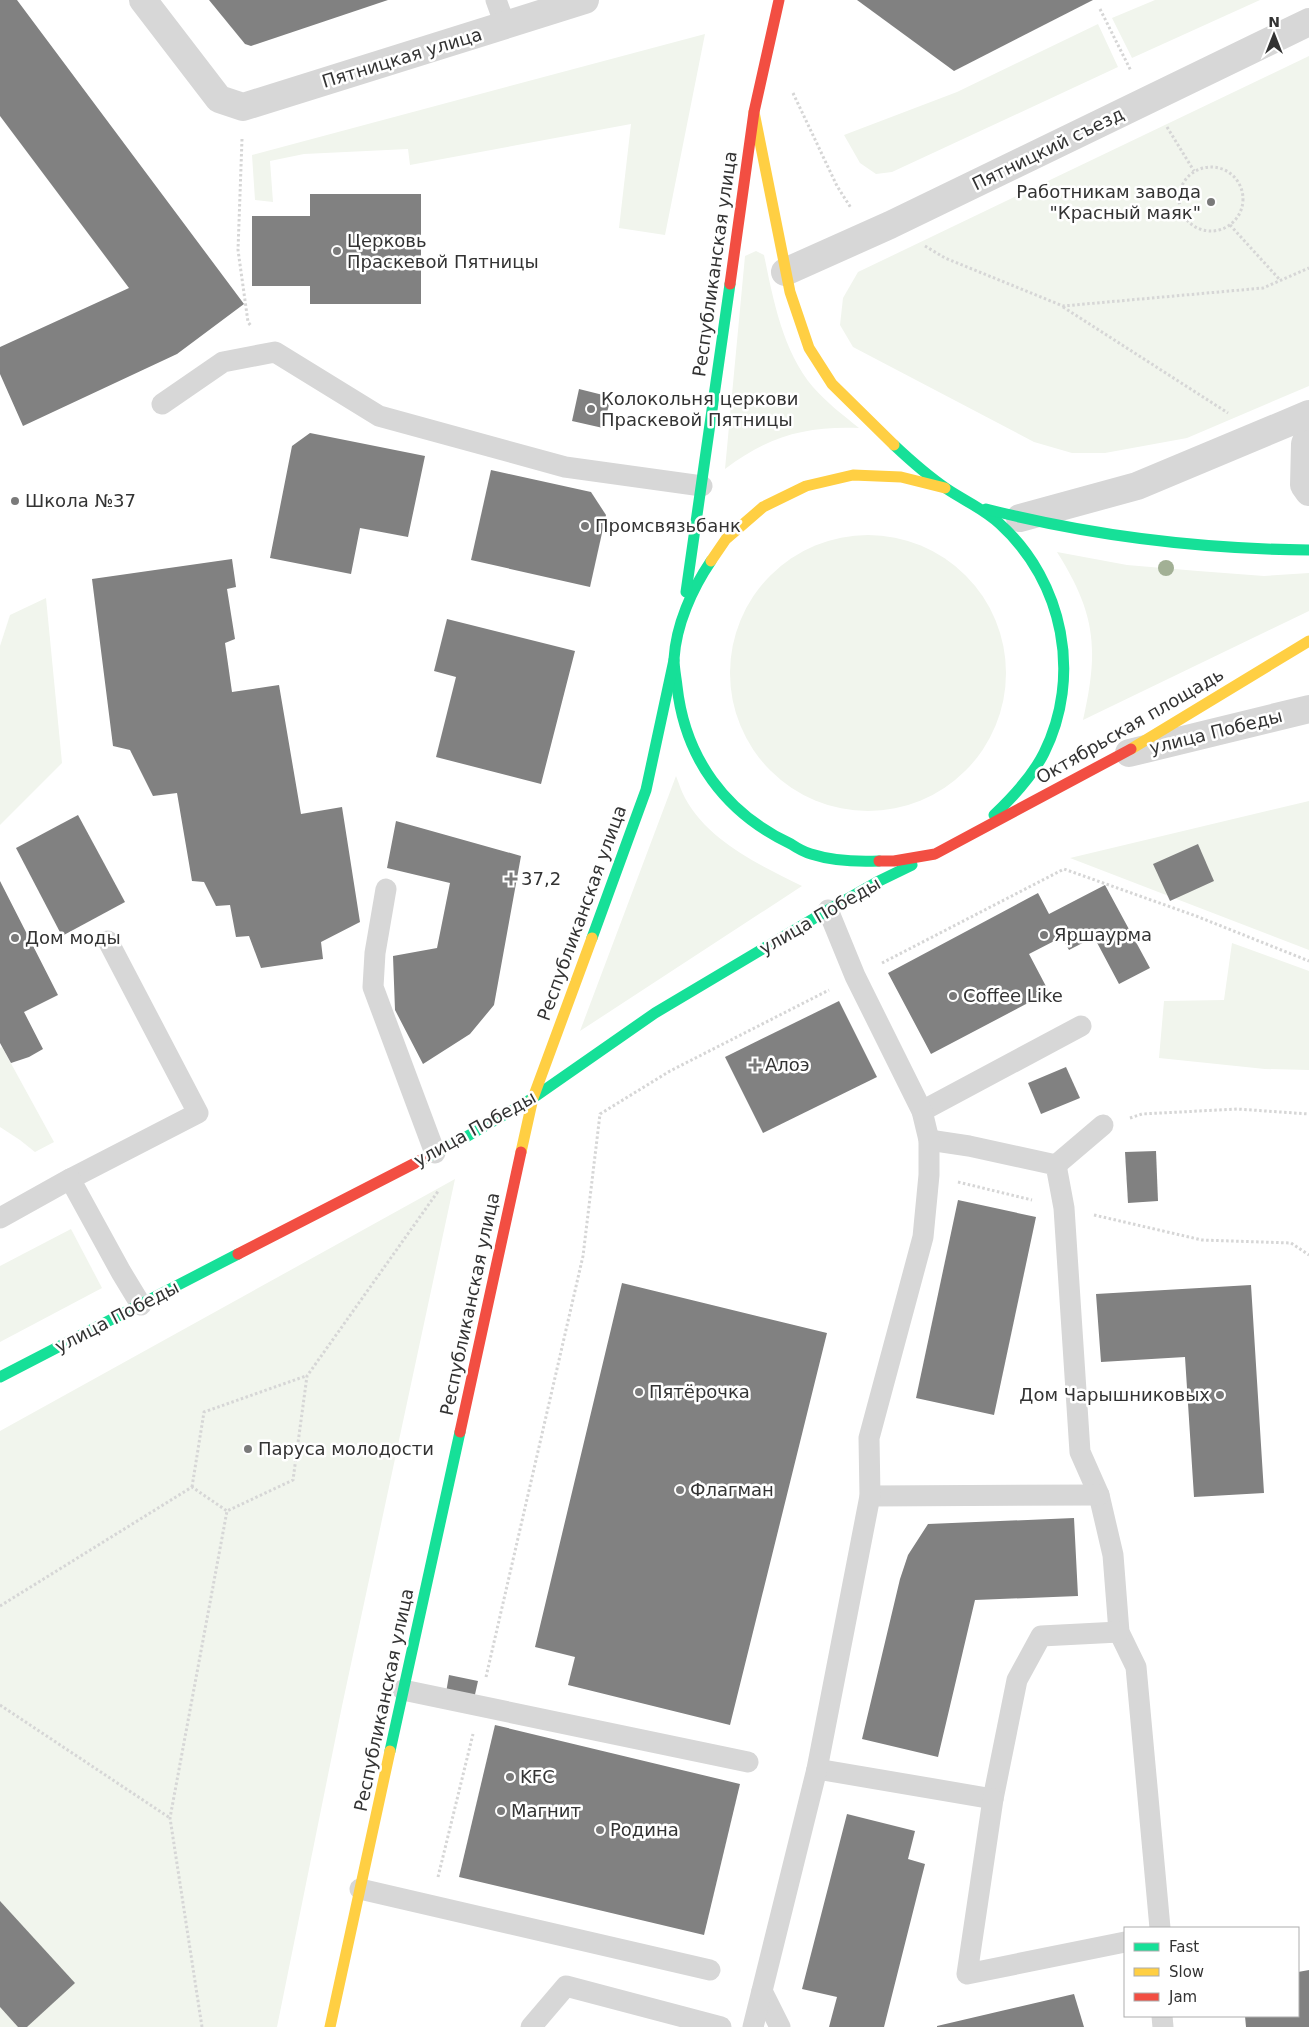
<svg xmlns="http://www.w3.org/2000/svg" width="1309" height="2027" viewBox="0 0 1309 2027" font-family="'DejaVu Sans',sans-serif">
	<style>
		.green { fill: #f1f5ed }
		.building { fill: #818181 }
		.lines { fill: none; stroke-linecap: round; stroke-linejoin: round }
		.path { stroke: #d6d6d6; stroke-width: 3; stroke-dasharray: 2.5 2.5; stroke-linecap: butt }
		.lane { stroke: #d7d7d7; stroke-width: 21 }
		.street { stroke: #d7d7d7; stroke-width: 28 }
		.fast { stroke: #16e098; stroke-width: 11 }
		.slow { stroke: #ffcf43; stroke-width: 11 }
		.jam { stroke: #f24e42; stroke-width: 11 }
		.tree { fill: #a2b095 }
		.poi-dot { fill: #7a7a7a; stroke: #fff; stroke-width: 2 }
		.labels { text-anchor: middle; stroke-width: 5; stroke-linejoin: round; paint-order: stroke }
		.street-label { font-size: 18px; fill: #333; stroke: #fff }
		.poi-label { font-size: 18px; fill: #333; stroke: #fff; text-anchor: start }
	</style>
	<rect width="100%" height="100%" fill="#fff"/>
	<g class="green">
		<path d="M 1155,0 L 1260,0 L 1132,58 L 1112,18 Z"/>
		<path d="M 1098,24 L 1118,67 L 892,172 L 876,174 L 860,163 L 844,135 L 957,92 Z"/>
		<path d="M 705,34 L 665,235 L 619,228 L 631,124 L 410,165 L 408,149 L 304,154 L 270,161 L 273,202 L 255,200 L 252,155 Z"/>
		<path d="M 1309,56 L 1309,386 L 1187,438 L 1105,453 L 1072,453 L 1034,442 L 853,347 L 840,325 L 843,298 L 858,272 Z"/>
		<path d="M 756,251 L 764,255 C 773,299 783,352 813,387 C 827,403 843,415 859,428 C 806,426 768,436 725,469 L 745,256 Z"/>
		<circle cx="868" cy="673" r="138"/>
		<path d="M 1057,552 L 1127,565 L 1198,571 L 1264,576 L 1309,573 L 1309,611 L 1083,720 C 1099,649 1096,614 1057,552 Z"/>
		<path d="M 46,598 L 62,763 L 0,825 L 0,646 L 10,615 Z"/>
		<path d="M 676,776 C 679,783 681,791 685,798 C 709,842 760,865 802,886 L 580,1031 Z"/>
		<path d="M 1309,801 L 1309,950 L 1070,858 Z"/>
		<path d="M 1232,943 L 1309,971 L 1309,1070 L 1265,1069 L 1159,1058 L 1164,1001 L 1224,1000 Z"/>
		<path d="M 2,1047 L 54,1142 L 35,1152 L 20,1140 L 0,1127 L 0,1048 Z"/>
		<path d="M 455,1179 L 342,1706 L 277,2027 L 0,2027 L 0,1431 Z"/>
		<path d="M 71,1229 L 102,1288 L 0,1342 L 0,1266 Z"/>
	</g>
	<g class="building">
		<path d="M 0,0 L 17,0 L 244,304 L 177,354 L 23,426 L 0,374 L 0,347 L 129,288 L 0,116 Z"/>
		<path d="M 209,0 L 388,0 L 251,46 L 245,44 Z"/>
		<path d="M 857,0 L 1093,0 L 954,71 Z"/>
		<path d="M 310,194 L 421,194 L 421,304 L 310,304 L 310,286 L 252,286 L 252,216 L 310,216 Z"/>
		<path d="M 579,389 L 611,397 L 603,428 L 572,421 Z"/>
		<path d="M 310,433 L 425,456 L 408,537 L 360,528 L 351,574 L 270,558 L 292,446 Z"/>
		<path d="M 491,470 L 591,492 L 606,515 L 590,587 L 471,560 Z"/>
		<path d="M 232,559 L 236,587 L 227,589 L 235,639 L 225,643 L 232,692 L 279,685 L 301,814 L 342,807 L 360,922 L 321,942 L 323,959 L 261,968 L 249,936 L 236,937 L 230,905 L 216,906 L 204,882 L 192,881 L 177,793 L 153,796 L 130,750 L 113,746 L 92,579 Z"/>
		<path d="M 447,619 L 575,651 L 541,784 L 436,757 L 456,677 L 434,671 Z"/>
		<path d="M 78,815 L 125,902 L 62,936 L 16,848 Z"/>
		<path d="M 396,821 L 521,856 L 494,1005 L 470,1034 L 423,1064 L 395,1010 L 393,956 L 437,948 L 450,883 L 387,868 Z"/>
		<path d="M 1198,844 L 1214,881 L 1170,901 L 1153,864 Z"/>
		<path d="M 0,881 L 58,995 L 24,1012 L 43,1049 L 29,1057 L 11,1063 L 0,1043 Z"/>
		<path d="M 1105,885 L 1150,968 L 1119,984 L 1094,937 L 1069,950 L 1062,937 L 1029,954 L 1049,992 L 931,1054 L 888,973 L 1038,893 L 1049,914 Z"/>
		<path d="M 839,1001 L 877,1077 L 763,1133 L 725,1057 Z"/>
		<path d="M 1066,1067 L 1080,1098 L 1041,1114 L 1028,1083 Z"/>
		<path d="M 1156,1151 L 1158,1201 L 1128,1203 L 1125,1152 Z"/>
		<path d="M 958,1200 L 1036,1217 L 994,1415 L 916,1398 Z"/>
		<path d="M 622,1283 L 827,1333 L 730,1725 L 568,1685 L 575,1657 L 535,1647 Z"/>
		<path d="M 1251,1285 L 1264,1493 L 1194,1497 L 1185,1357 L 1101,1362 L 1096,1294 Z"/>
		<path d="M 1074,1518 L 1078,1596 L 975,1600 L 938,1757 L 862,1739 L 900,1579 L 908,1555 L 928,1524 Z"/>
		<path d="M 449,1675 L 478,1681 L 474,1699 L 446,1693 Z"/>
		<path d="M 495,1725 L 740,1784 L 704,1935 L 459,1877 Z"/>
		<path d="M 847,1814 L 915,1831 L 908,1859 L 925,1864 L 884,2027 L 829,2027 L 837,1997 L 802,1989 Z"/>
		<path d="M 0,1901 L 75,1983 L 27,2027 L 18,2027 L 0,2007 Z"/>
		<path d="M 1309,1970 L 1309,2027 L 1246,2027 L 1245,2016 L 1298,2016 L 1298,1972 Z"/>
		<path d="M 1074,1994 L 1084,2027 L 937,2027 L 937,2026 Z"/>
	</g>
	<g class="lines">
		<g class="path">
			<path d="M 1100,9 L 1131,71"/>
			<path d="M 793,93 L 837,186 L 851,208"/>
			<path d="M 1167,127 L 1194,171"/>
			<path d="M 242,139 L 238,250 L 248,322 L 251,326"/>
			<circle cx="1211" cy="199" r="32"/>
			<path d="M 1230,225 L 1280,280"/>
			<path d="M 925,246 L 945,258 L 1063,306 L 1263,288 L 1309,268"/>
			<path d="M 1063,307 L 1228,413"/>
			<path d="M 882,963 L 1064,869 L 1196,916 L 1309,961"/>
			<path d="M 1130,1118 L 1142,1114 L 1237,1109 L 1309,1114"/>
			<path d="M 958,1182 L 1032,1200"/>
			<path d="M 1094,1215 L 1202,1240 L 1291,1243 L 1309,1255"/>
			<path d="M 192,1487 L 204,1412 L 306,1376"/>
			<path d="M 0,1606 L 192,1487 L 227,1511"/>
			<path d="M 486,1677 L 583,1256 L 600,1114 L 670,1071 L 829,990"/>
			<path d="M 0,1705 L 170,1818"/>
			<path d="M 438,1877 L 473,1734"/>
			<path d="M 202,2027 L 170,1818 L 227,1511 L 293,1480 L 307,1376 L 439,1190"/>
		</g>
		<g class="lane">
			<path d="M 496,0 L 505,25"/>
			<path d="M 162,404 L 223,362 L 275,352 L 379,416 L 565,467 L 702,486"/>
			<path d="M 386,889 L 375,953 L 373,987 L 435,1153"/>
			<path d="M 922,1111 L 1081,1026"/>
			<path d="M 929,1140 L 969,1146 L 1056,1165 L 1064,1208 L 1080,1452 L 1099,1495 L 1113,1555 L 1119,1632 L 1136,1667 L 1160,1928"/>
			<path d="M 1056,1165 L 1103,1125"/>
			<path d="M 70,1179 L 198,1113 L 108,941"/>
			<path d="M 0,1218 L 70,1179 L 121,1272 L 141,1305"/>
			<path d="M 870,1496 L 1099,1495"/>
			<path d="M 403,1690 L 748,1762"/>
			<path d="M 817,1769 L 993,1799 L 1017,1680 L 1041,1636 L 1119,1632"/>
			<path d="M 993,1799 L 967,1974 L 1125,1942"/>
			<path d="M 360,1889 L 710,1970"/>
			<path d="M 762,1991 L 780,2027"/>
			<path d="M 1162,2016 L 1163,2027"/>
			<path d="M 531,2027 L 566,1986 L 721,2027"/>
			<path d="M 753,2027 L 817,1769 L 870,1496 L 869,1438 L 923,1237 L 929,1175 L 929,1140 L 922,1111 L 855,976 L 828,910"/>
		</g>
		<g class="street">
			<path d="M 143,0 L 219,99 L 243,107 L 585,0"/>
			<path d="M 785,272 L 890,225 L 1309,22"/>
			<path d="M 1309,433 L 1305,444 L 1304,485 L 1309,492"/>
			<path d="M 1020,518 L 1137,486 L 1309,414"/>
			<path d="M 1129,753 L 1309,709"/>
		</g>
		<g class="fast">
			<path d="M 894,445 C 911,461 928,476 947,489 C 965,501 984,509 1000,524 C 1064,582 1082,677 1044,753 C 1032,777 1013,797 994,815"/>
			<path d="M 986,509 C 1092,536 1199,549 1309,550"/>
			<path d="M 711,561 C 692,589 676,625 674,659 C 674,668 676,677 677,686 C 685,758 725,813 791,844 C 797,848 804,852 811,854 C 833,861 856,862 879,861"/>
			<path d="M 686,592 L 730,284"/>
			<path d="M 592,938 L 646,790 L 674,660"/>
			<path d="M 533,1098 L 655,1013 L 828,910 L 877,882 L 912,865"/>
			<path d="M 423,1159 L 466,1137 L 533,1098"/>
			<path d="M 0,1377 L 238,1254"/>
			<path d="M 390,1751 L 460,1432"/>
		</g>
		<g class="slow">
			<path d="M 754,112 L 790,292 L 809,348 L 832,384 L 894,445"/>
			<path d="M 711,561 L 726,539 L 763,507 L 806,486 L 853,475 L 901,477 L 945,488"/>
			<path d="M 1131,749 L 1309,641"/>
			<path d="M 521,1152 L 533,1098 L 592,938"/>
			<path d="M 330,2027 L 390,1751"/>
		</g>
		<g class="jam">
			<path d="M 730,284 L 754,112 L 779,0"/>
			<path d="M 879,861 L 894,861 L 935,854 L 1131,749"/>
			<path d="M 238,1254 L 423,1159"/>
			<path d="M 460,1432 L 521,1152"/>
		</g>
	</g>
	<circle class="tree" cx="1166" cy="568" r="8"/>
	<g class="poi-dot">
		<circle cx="1211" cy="202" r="5"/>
		<circle cx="337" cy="251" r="5"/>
		<circle cx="591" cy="409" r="5"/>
		<circle cx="15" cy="501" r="5"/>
		<circle cx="585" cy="526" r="5"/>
		<path d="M508.5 871.5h5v5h5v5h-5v5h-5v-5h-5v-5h5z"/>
		<circle cx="1044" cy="935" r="5"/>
		<circle cx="15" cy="938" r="5"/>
		<circle cx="953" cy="996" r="5"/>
		<path d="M752.5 1057.5h5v5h5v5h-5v5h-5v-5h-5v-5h5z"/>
		<circle cx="639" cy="1392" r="5"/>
		<circle cx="1220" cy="1395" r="5"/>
		<circle cx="248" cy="1449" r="5"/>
		<circle cx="680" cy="1490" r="5"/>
		<circle cx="510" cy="1777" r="5"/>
		<circle cx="501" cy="1811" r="5"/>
		<circle cx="600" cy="1830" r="5"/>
	</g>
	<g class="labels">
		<g class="street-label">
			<text transform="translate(402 58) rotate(-17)" y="6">Пятницкая улица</text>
			<text transform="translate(1048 149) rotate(-26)" y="6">Пятницкий съезд</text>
			<text transform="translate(715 264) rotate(-82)" y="6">Республиканская улица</text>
			<text transform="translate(1130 726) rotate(-30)" y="6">Октябрьская площадь</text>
			<text transform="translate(1216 732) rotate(-14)" y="6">улица Победы</text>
			<text transform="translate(582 913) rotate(-70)" y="6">Республиканская улица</text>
			<text transform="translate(820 916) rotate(-30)" y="6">улица Победы</text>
			<text transform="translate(475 1129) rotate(-29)" y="6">улица Победы</text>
			<text transform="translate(470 1304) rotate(-78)" y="6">Республиканская улица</text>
			<text transform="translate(117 1317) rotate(-27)" y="6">улица Победы</text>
			<text transform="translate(384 1700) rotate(-78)" y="6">Республиканская улица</text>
		</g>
		<g class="poi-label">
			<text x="1201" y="198" text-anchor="end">Работникам завода<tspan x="1201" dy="21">"Красный маяк"</tspan></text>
			<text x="347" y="247">Церковь<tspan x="347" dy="21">Праскевой Пятницы</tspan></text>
			<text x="601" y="405">Колокольня церкови<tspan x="601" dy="21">Праскевой Пятницы</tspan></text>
			<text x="25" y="507">Школа №37</text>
			<text x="595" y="532">Промсвязьбанк</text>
			<text x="521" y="885">37,2</text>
			<text x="1054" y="941">Яршаурма</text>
			<text x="25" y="944">Дом моды</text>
			<text x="963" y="1002">Coffee Like</text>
			<text x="765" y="1071">Алоэ</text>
			<text x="649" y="1398">Пятёрочка</text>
			<text x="1210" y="1401" text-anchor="end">Дом Чарышниковых</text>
			<text x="258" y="1455">Паруса молодости</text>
			<text x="690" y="1496">Флагман</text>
			<text x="520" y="1783">KFC</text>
			<text x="511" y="1817">Магнит</text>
			<text x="610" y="1836">Родина</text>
		</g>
	</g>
	<rect x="1124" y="1927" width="175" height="90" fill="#ffffff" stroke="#adadad"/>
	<rect x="1134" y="1943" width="25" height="8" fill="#16e098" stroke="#adadad"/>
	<text x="1169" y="1952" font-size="15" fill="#333333">Fast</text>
	<rect x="1134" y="1968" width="25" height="8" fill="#ffcf43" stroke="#adadad"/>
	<text x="1169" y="1977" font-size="15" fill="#333333">Slow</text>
	<rect x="1134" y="1993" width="25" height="8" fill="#f24e42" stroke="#adadad"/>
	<text x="1169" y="2002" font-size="15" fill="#333333">Jam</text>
	<g transform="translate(1274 35)" stroke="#ffffff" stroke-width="4" paint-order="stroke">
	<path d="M0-4L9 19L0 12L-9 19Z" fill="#333333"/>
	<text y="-8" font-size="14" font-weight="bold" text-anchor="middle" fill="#333333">N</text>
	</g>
</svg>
